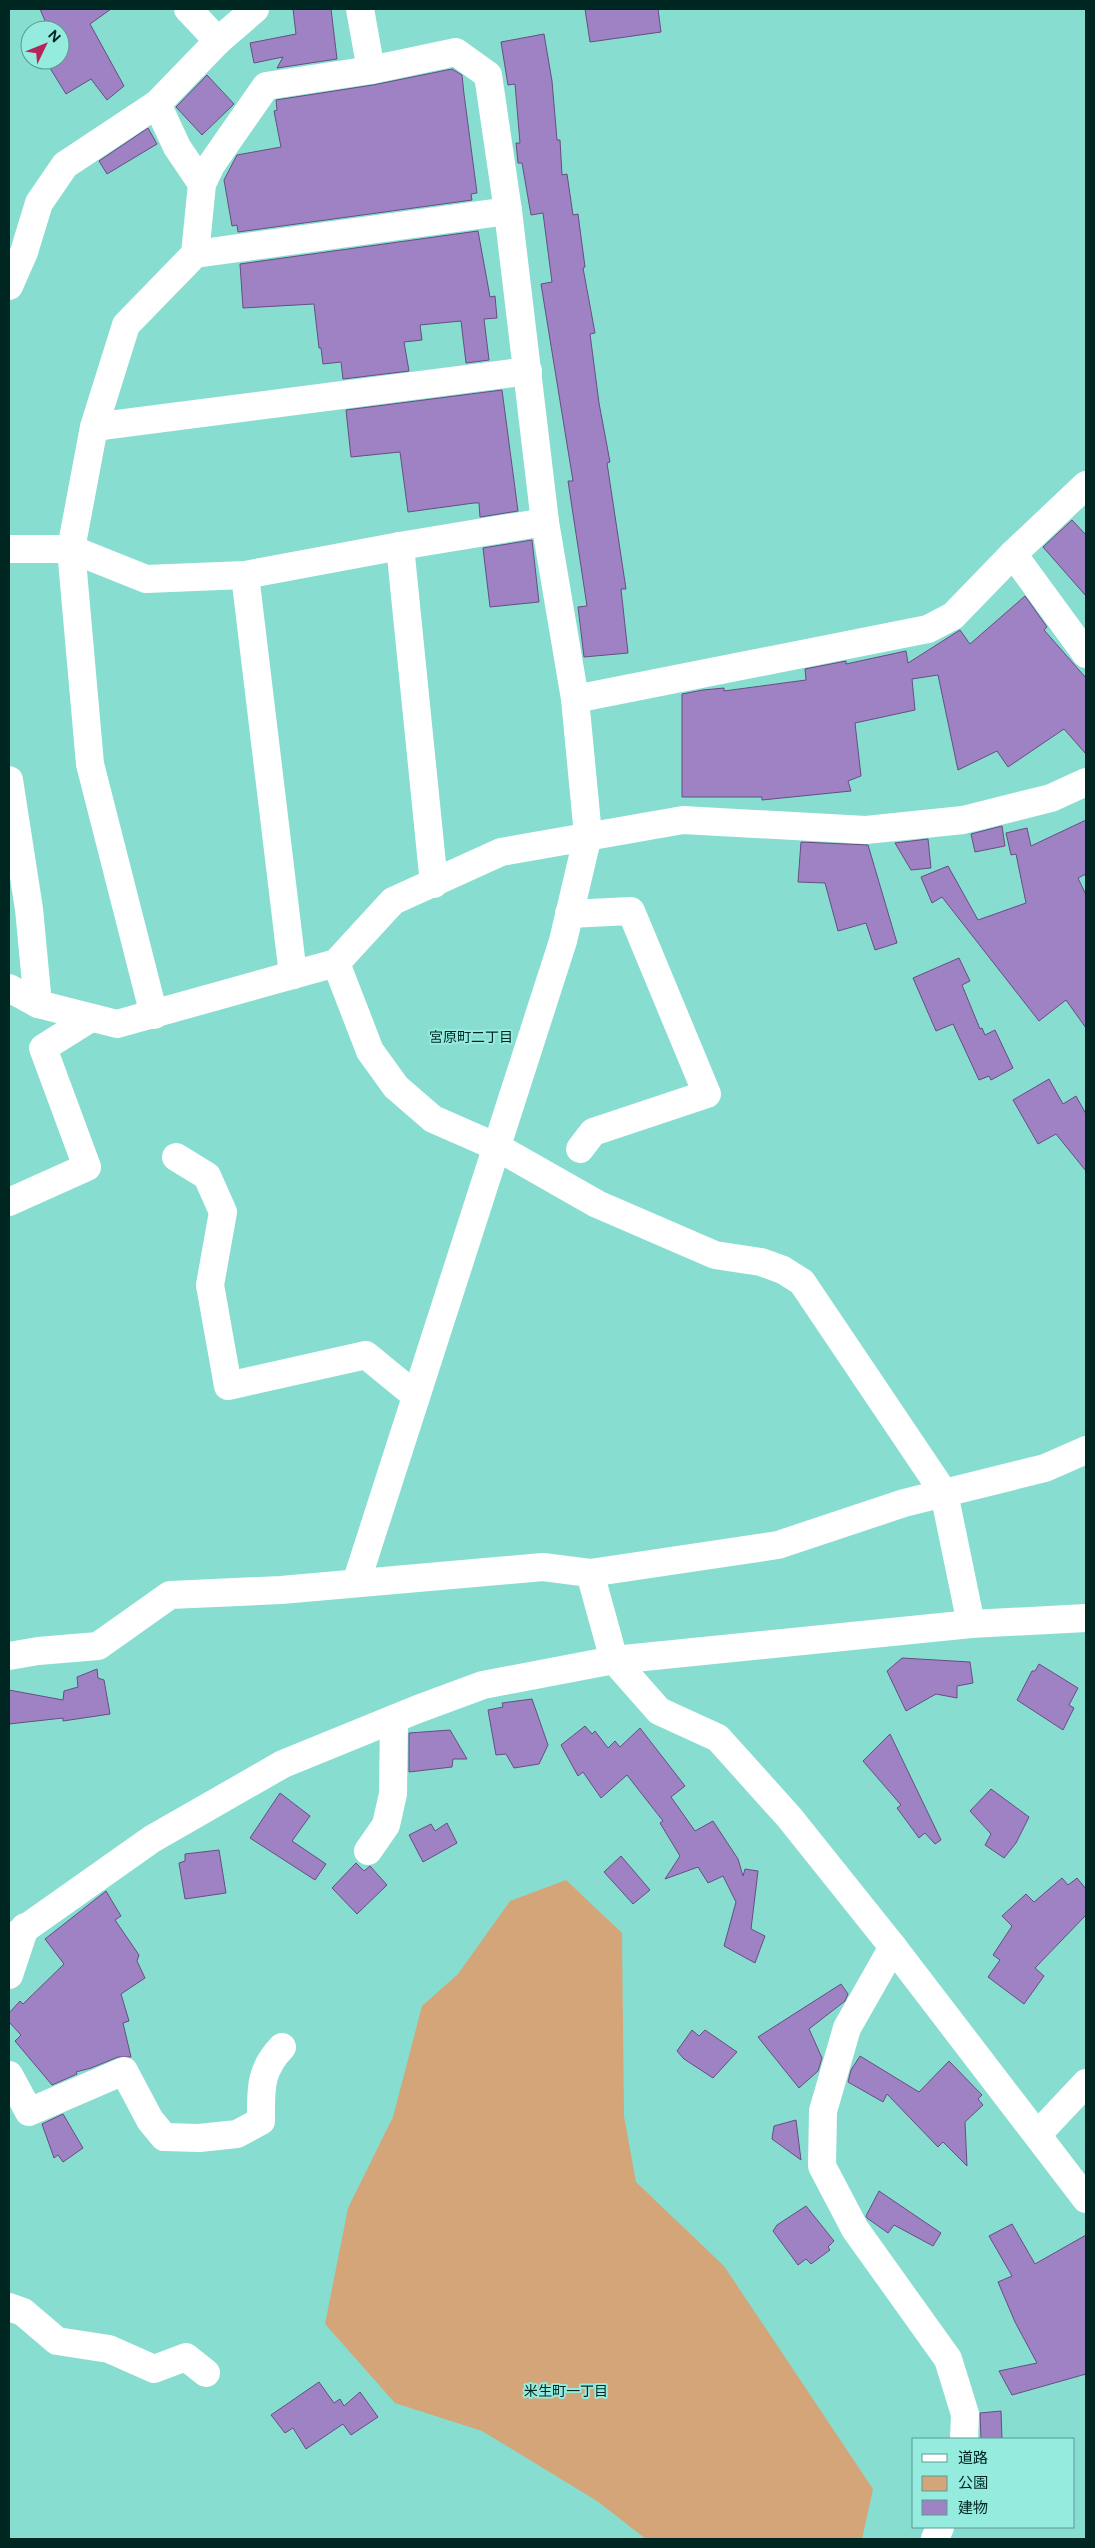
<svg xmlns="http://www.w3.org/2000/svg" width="1095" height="2548" viewBox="0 0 1095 2548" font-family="Figtree,'Noto Sans JP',sans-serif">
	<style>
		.green { fill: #d4a579 }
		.building { fill: #9f82c4; stroke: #654e81 }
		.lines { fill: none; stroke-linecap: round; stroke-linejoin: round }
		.minor { stroke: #fff; stroke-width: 28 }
		.labels { text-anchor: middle; stroke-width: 4; stroke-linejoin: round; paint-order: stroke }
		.neighbourhood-label { font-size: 14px; fill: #002622; stroke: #95ebde }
	</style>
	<rect width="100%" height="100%" fill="#88ddd1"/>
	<path class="green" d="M 566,1880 L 622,1933 L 624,2116 L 636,2182 L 724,2266 L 873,2489 L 862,2539 L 646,2539 L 597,2501 L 482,2431 L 395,2403 L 325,2324 L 348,2208 L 393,2117 L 422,2006 L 458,1974 L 510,1901 Z"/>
	<g class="building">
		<path d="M 40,9 L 111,9 L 90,24 L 124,86 L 107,100 L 91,79 L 66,94 L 45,60 L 61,60 L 60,30 L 49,30 Z"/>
		<path d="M 293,9 L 331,9 L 337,59 L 277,68 L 283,57 L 254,63 L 250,43 L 296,34 Z"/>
		<path d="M 585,9 L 658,9 L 661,32 L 590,42 Z"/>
		<path d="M 544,34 L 552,81 L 557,140 L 560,140 L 562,175 L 567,174 L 573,215 L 578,214 L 585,267 L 583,268 L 595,333 L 590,334 L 599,403 L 610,462 L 607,463 L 626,589 L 621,589 L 628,653 L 584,657 L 578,607 L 587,606 L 568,481 L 573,481 L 541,284 L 552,282 L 543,213 L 531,215 L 522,163 L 518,163 L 516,143 L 520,143 L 515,84 L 508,85 L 501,42 Z"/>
		<path d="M 452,69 L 462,75 L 464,94 L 477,193 L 471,194 L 472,200 L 238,232 L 237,225 L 232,226 L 224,180 L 237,155 L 281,147 L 274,111 L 277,110 L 276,100 L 373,85 Z"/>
		<path d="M 207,75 L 234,104 L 202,135 L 176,107 Z"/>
		<path d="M 148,128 L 157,144 L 107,174 L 99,161 Z"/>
		<path d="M 478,231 L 490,297 L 495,296 L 497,318 L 484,319 L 489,360 L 466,363 L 461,321 L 420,325 L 422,340 L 404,342 L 409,371 L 343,379 L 341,362 L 323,364 L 321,348 L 319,348 L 314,304 L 243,308 L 240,264 Z"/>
		<path d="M 502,390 L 518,511 L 480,517 L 479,503 L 474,503 L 408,512 L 400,452 L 351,457 L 346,410 Z"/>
		<path d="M 1072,520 L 1086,535 L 1086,596 L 1043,547 Z"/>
		<path d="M 532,540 L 539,602 L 490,607 L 483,548 Z"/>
		<path d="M 1025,596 L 1047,627 L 1044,630 L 1086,678 L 1086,754 L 1064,729 L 1008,767 L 997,751 L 958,770 L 938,675 L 912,679 L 915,710 L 855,723 L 861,776 L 848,781 L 851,791 L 762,800 L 762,797 L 682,797 L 682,694 L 703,690 L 724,688 L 724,691 L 806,680 L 805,669 L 846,661 L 846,664 L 906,651 L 908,663 L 960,630 L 970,644 Z"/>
		<path d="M 1086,820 L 1086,874 L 1078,878 L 1086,895 L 1086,1028 L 1066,1000 L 1039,1021 L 942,897 L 932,903 L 921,877 L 948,866 L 978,920 L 1026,903 L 1016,854 L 1011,855 L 1006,833 L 1027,828 L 1031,846 Z"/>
		<path d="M 1002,826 L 1005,846 L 975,852 L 971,834 Z"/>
		<path d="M 928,839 L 931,868 L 911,870 L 895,843 Z"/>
		<path d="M 801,842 L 868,845 L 897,943 L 875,950 L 866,923 L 838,931 L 825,883 L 798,882 Z"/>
		<path d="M 959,958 L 970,981 L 962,985 L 980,1029 L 982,1028 L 985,1035 L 995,1030 L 1013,1068 L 991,1080 L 989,1076 L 979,1080 L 953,1024 L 936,1031 L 913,978 Z"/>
		<path d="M 1049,1079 L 1063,1104 L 1076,1096 L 1086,1114 L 1086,1171 L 1056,1134 L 1038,1144 L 1013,1100 Z"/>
		<path d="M 902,1658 L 970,1662 L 973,1683 L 957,1686 L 957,1698 L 936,1694 L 906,1711 L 887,1671 Z"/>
		<path d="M 1039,1664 L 1078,1688 L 1069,1705 L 1074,1708 L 1063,1730 L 1017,1700 L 1032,1671 L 1035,1671 Z"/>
		<path d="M 97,1669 L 98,1678 L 104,1680 L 110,1714 L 63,1721 L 63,1718 L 9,1724 L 9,1690 L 63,1700 L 64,1691 L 78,1687 L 77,1677 Z"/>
		<path d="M 532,1699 L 548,1745 L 539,1764 L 514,1768 L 506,1754 L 496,1755 L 488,1710 L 503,1707 L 502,1703 Z"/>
		<path d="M 585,1726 L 592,1734 L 595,1731 L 608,1748 L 615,1741 L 620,1747 L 640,1728 L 685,1786 L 671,1797 L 695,1831 L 713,1821 L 738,1859 L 743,1876 L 745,1869 L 758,1871 L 751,1929 L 765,1936 L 755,1963 L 724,1946 L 736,1902 L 723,1876 L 708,1883 L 698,1867 L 665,1879 L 680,1856 L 660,1823 L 663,1821 L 627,1775 L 601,1798 L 583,1772 L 578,1776 L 561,1745 Z"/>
		<path d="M 450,1730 L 467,1759 L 453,1759 L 452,1767 L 409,1772 L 409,1733 Z"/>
		<path d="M 890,1734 L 941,1840 L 935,1844 L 925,1833 L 919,1838 L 897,1808 L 901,1805 L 863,1761 Z"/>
		<path d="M 991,1789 L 1029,1817 L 1016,1843 L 1004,1858 L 985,1845 L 991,1834 L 970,1811 Z"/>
		<path d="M 280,1793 L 310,1816 L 292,1841 L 326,1864 L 315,1880 L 250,1838 Z"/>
		<path d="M 447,1823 L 457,1843 L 423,1862 L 409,1835 L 431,1824 L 435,1831 Z"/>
		<path d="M 219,1850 L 226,1893 L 185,1899 L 179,1863 L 185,1861 L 185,1854 Z"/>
		<path d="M 621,1856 L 650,1890 L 633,1904 L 604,1872 Z"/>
		<path d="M 356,1863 L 364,1871 L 370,1866 L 387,1885 L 357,1914 L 332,1888 Z"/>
		<path d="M 1062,1878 L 1068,1885 L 1077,1878 L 1086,1889 L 1086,1915 L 1035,1968 L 1044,1976 L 1024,2004 L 988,1977 L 1000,1960 L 993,1955 L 1012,1926 L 1002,1916 L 1026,1894 L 1034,1902 Z"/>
		<path d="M 106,1891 L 121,1916 L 115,1920 L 139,1955 L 137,1961 L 145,1978 L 121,1994 L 129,2021 L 123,2023 L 131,2057 L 118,2057 L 91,2068 L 76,2072 L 77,2074 L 52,2085 L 15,2041 L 21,2035 L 9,2022 L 9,2013 L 20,2001 L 23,2004 L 64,1964 L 45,1939 Z"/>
		<path d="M 841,1984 L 848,1994 L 845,2001 L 809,2029 L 822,2058 L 818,2071 L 799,2088 L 758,2037 Z"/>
		<path d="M 692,2030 L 699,2036 L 705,2030 L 737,2052 L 713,2078 L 684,2059 L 677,2051 Z"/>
		<path d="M 860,2056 L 919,2092 L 949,2061 L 982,2095 L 978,2099 L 983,2105 L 965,2122 L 967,2166 L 943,2142 L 938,2147 L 887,2094 L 883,2102 L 848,2082 L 851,2070 Z"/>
		<path d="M 63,2114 L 83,2148 L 63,2162 L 58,2155 L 54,2158 L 42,2124 Z"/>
		<path d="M 796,2120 L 801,2160 L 772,2139 L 774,2126 Z"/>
		<path d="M 879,2191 L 941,2233 L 933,2246 L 894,2225 L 888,2233 L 867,2218 L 866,2216 Z"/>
		<path d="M 806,2206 L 834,2241 L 828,2247 L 830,2250 L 811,2264 L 806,2259 L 798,2265 L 773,2231 L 777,2225 Z"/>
		<path d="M 1012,2224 L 1035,2264 L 1086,2235 L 1086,2374 L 1012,2395 L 999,2371 L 1037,2363 L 1015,2322 L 998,2282 L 1012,2276 L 989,2236 Z"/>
		<path d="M 319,2382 L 334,2403 L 340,2399 L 344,2406 L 360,2392 L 378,2417 L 351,2435 L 343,2424 L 306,2449 L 293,2428 L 285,2433 L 271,2415 Z"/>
		<path d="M 1001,2411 L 1002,2439 L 981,2439 L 980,2413 Z"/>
	</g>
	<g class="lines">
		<g class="minor">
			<path d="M 188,9 L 218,41"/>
			<path d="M 360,9 L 371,70"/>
			<path d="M 157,104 L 177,147 L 202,184"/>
			<path d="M 195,254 L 202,184 L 211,165 L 266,86 L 371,70 L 456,52 L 488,75 L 508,211 L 545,522 L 575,699 L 588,835 L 563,941 L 356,1583"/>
			<path d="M 9,286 L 24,252 L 39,203 L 65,165 L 157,104 L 218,41 L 255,9"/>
			<path d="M 94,427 L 528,371"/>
			<path d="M 400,546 L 434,884"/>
			<path d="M 9,549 L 71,549 L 146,579 L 245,575 L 400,546 L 545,522"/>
			<path d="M 1013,554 L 1086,654"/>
			<path d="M 245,575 L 293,975"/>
			<path d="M 575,699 L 928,629 L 953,616 L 1013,554 L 1086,485"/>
			<path d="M 9,780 L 29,909 L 38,1004"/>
			<path d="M 569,914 L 631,911 L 707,1094 L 593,1132 L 580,1149"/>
			<path d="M 336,963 L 370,1051 L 396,1087 L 433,1119 L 497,1147 L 597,1204 L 715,1255 L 761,1262 L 783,1270 L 802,1282 L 944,1493 L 971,1624"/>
			<path d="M 9,988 L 38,1004 L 117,1024 L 336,963 L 393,901 L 501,852 L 683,820 L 866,830 L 963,820 L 1051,798 L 1086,782"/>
			<path d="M 154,1015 L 90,764 L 71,549 L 94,427 L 126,325 L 195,254 L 508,211"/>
			<path d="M 176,1157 L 207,1176 L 223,1212 L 210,1285 L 228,1386 L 366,1355 L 416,1396"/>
			<path d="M 9,1202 L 87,1167 L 43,1048 L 91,1018"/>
			<path d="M 590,1573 L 614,1660 L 659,1711 L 718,1738 L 789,1817 L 893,1947 L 1086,2199"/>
			<path d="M 9,1656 L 38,1651 L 98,1646 L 170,1595 L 281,1590 L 543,1567 L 590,1573 L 778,1545 L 904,1503 L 1045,1468 L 1086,1450"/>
			<path d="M 368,1851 L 386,1825 L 393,1794 L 394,1719"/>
			<path d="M 9,1940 L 152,1839 L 283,1764 L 418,1709 L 483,1685 L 614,1660 L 971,1624 L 1086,1618"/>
			<path d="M 893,1947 L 847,2028 L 823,2111 L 822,2166 L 855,2229 L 948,2359 L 965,2414 L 964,2439"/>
			<path d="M 9,1975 L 25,1927"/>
			<path d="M 9,2075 L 29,2112 L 124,2071 L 150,2120 L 164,2137 L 199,2138 L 237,2134 L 261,2121 C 261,2090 259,2071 282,2047"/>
			<path d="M 1038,2134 L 1086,2083"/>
			<path d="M 9,2307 L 23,2312 L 57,2341 L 109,2349 L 154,2369 L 186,2357 L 206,2373"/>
			<path d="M 935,2539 L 940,2527"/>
		</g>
	</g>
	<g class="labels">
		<g class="neighbourhood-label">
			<text x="471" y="1042">宮原町二丁目</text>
			<text x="566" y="2396">米生町一丁目</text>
		</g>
	</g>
	<rect width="1095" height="2548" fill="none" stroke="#002622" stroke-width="20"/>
	<rect x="912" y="2438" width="162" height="90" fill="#95ebde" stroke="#599c93"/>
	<rect x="922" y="2454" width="25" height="8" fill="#ffffff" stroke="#599c93"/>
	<text x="958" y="2463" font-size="15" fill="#002622">道路</text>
	<rect x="922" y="2476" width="25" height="15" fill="#d4a579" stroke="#599c93"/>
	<text x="958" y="2488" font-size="15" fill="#002622">公園</text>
	<rect x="922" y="2500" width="25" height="15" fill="#9f82c4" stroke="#599c93"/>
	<text x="958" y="2513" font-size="15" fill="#002622">建物</text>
	<g transform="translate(45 45) rotate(47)"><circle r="24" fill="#95ebde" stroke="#599c93"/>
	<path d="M0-4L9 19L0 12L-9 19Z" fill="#b4265b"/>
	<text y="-8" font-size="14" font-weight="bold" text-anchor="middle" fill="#002622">N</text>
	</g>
</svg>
